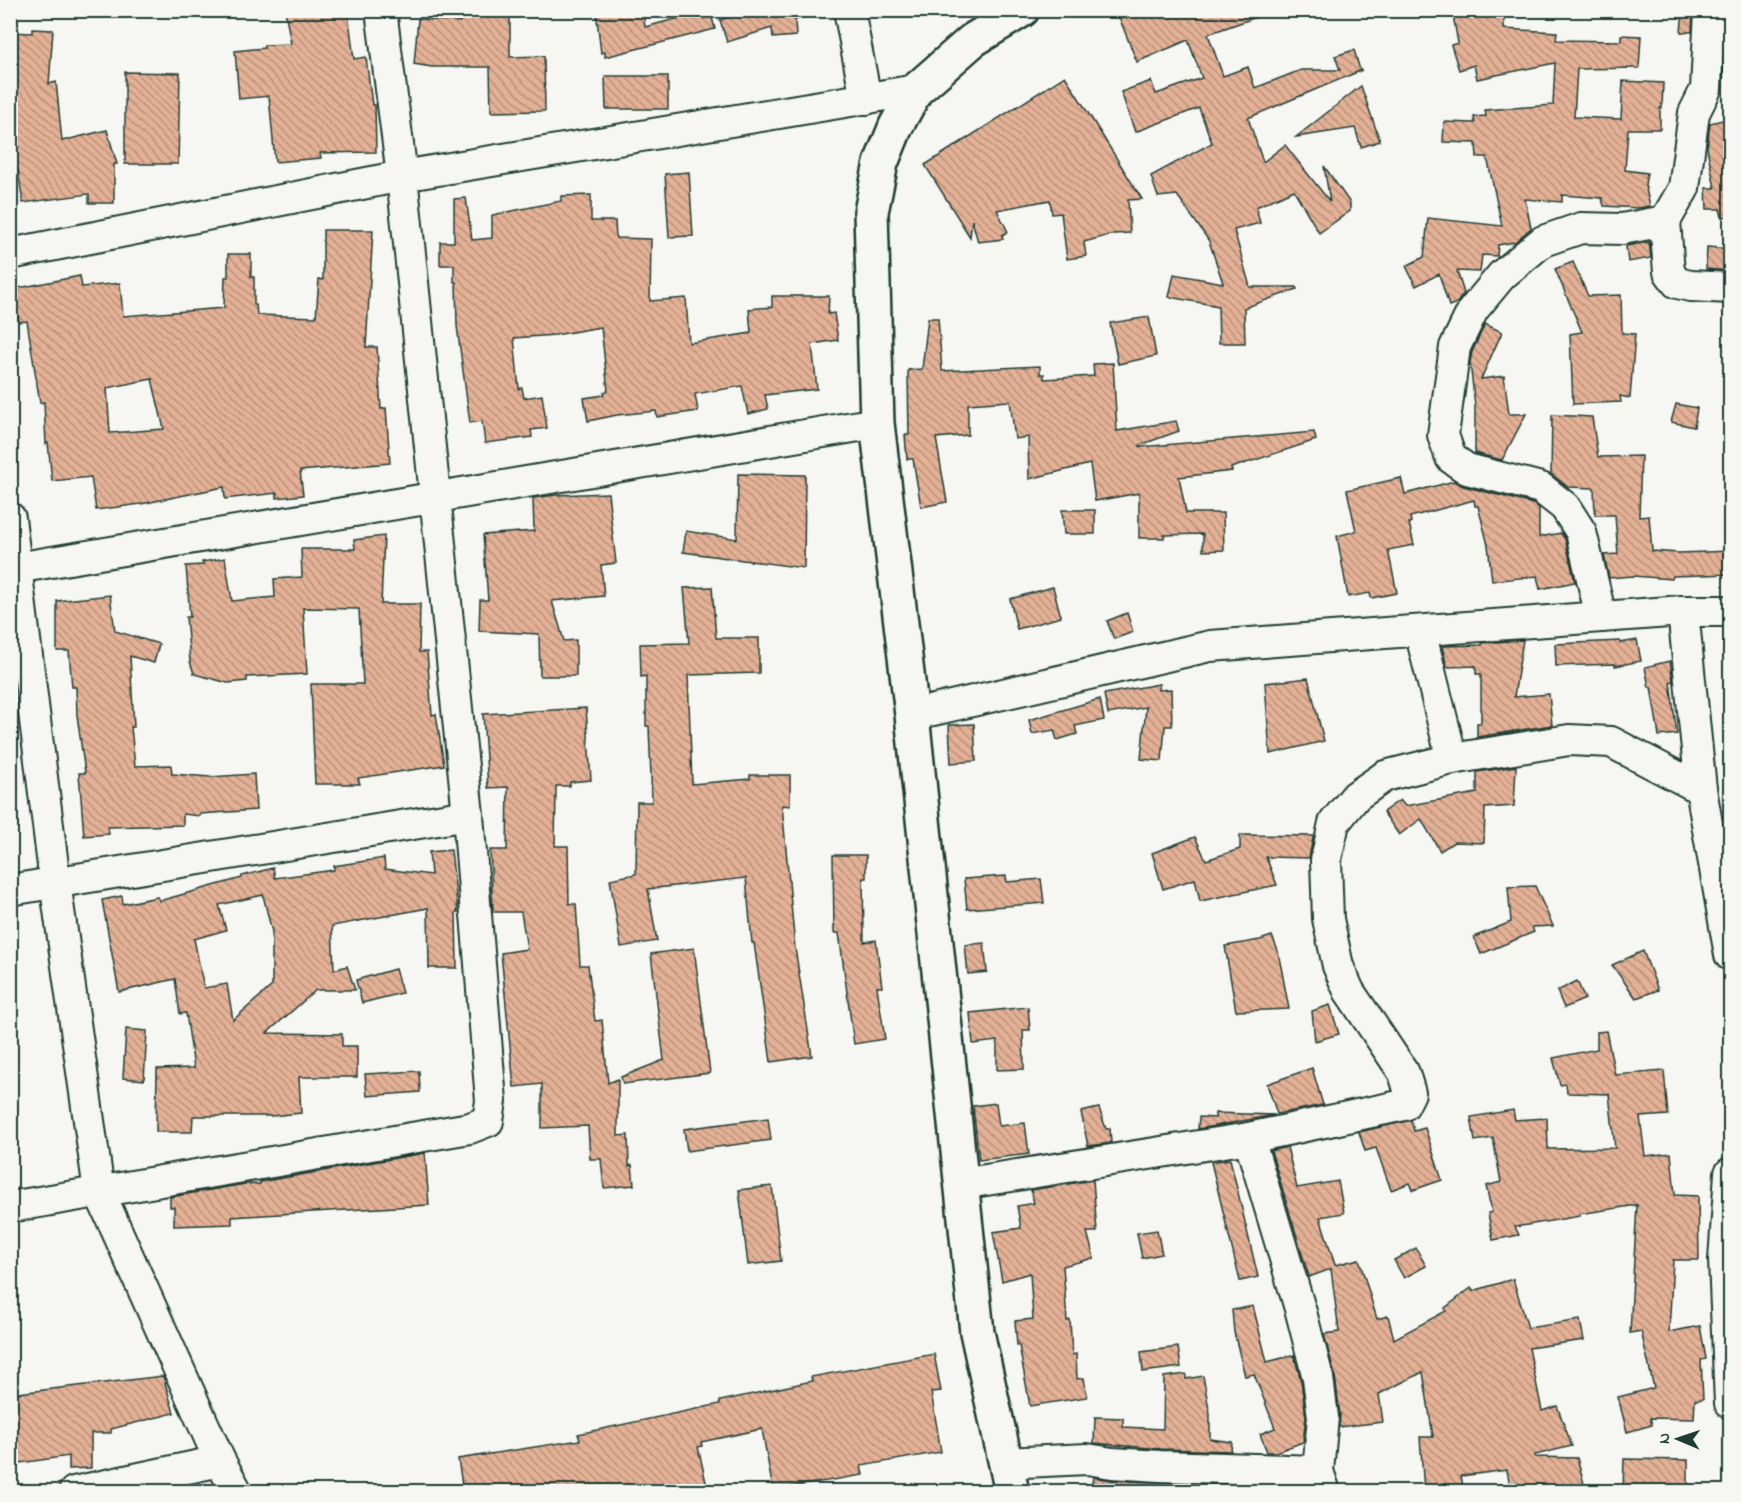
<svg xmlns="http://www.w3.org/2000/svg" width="1741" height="1502" viewBox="0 0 1741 1502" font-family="'Indie Flower',sans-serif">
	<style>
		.building { fill: url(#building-back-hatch); stroke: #1f3d34; stroke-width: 1.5; fill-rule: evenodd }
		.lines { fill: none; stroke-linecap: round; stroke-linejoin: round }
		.street-casing { stroke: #1f3d34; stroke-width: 34 }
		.secondary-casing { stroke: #1f3d34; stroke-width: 38 }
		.street { stroke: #f6f6f2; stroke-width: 30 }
		.secondary { stroke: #f6f6f2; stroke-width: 33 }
	</style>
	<defs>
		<pattern id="building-back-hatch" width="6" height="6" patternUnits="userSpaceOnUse" patternTransform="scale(1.5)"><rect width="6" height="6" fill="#e4b196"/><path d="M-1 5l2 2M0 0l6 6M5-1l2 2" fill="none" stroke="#b8917b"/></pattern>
	</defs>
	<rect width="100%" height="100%" fill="#f6f6f2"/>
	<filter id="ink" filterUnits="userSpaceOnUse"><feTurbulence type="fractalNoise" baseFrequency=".0167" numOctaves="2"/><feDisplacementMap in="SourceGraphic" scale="12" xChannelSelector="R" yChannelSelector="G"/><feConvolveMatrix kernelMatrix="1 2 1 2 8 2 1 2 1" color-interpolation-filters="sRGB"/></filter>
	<g filter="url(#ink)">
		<g class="building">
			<path d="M 285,10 L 330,10 L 331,14 L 348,12 L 354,59 L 366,57 L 372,105 L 375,105 L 376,152 L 320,153 L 321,158 L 275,162 L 269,96 L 239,99 L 235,51 L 264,48 L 264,45 L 291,44 Z"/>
			<path d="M 596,10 L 643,10 L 645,27 L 710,10 L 715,29 L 605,57 L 605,52 L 601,53 Z"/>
			<path d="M 751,10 L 812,10 L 812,15 L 795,20 L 796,36 L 773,38 L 772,28 L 727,42 L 720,20 Z"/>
			<path d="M 1133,10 L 1158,10 L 1161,17 L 1177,10 L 1264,10 L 1265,14 L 1208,34 L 1223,76 L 1248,67 L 1255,88 L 1301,70 L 1340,70 L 1335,56 L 1354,50 L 1360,70 L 1362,70 L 1248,118 L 1263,162 L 1285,145 L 1330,202 L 1324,166 L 1350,203 L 1350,211 L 1319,233 L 1294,190 L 1256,207 L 1260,223 L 1234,230 L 1250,287 L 1296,287 L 1297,289 L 1244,308 L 1245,343 L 1219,343 L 1218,306 L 1169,297 L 1174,274 L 1223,283 L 1209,241 L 1177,195 L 1158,197 L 1151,176 L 1212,143 L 1199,108 L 1135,132 L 1121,92 L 1151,81 L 1156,94 L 1202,78 L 1188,40 L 1137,62 L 1119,17 Z"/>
			<path d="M 1467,10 L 1504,10 L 1504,29 L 1557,32 L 1556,40 L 1621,41 L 1621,35 L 1641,36 L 1639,68 L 1577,69 L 1574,117 L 1621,119 L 1623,81 L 1663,83 L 1662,108 L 1660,108 L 1660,129 L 1628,129 L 1625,170 L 1647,173 L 1645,185 L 1650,206 L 1638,208 L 1604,206 L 1602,198 L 1562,195 L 1562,202 L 1525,199 L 1531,228 L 1515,242 L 1498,245 L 1497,256 L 1482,255 L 1480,272 L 1457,271 L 1464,293 L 1457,303 L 1449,306 L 1439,274 L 1416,286 L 1406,266 L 1424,257 L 1428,218 L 1502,226 L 1487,157 L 1477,157 L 1476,143 L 1443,142 L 1444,122 L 1475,123 L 1474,117 L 1486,116 L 1485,110 L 1553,105 L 1555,63 L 1477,79 L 1474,65 L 1459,70 L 1451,45 L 1458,43 L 1453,15 L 1467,12 Z"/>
			<path d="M 1683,10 L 1693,10 L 1692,32 L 1681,32 Z"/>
			<path d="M 1727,10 L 1731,10 L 1731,35 L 1726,34 Z"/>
			<path d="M 460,12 L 510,12 L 510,57 L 544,56 L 545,111 L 491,112 L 490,67 L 432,67 L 414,64 L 418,19 L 460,22 Z"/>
			<path d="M 32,29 L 53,30 L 49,84 L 56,82 L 62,141 L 107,130 L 117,164 L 114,164 L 114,203 L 89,203 L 89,194 L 23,203 L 18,170 L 12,170 L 10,32 L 32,33 Z"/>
			<path d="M 125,72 L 180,73 L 178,164 L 125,164 Z"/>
			<path d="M 605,76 L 668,76 L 668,109 L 606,109 Z"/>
			<path d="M 1065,76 L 1142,199 L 1128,200 L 1130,233 L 1113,234 L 1084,242 L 1086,256 L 1067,259 L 1061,213 L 1052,214 L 1050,200 L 997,210 L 1008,232 L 1002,235 L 1003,239 L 978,242 L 972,220 L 970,237 L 925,165 Z"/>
			<path d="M 1361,86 L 1380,141 L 1361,147 L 1355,128 L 1296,137 Z"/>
			<path d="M 1731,118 L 1731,216 L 1722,217 L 1720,209 L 1707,209 L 1706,188 L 1715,188 L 1707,148 L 1710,123 Z"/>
			<path d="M 689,172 L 693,236 L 669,237 L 665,174 Z"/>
			<path d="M 591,195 L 591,221 L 615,221 L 616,238 L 651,239 L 650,301 L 686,298 L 689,343 L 751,333 L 749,309 L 772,307 L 772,296 L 829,296 L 828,314 L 834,313 L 838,340 L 812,344 L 817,389 L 765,395 L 768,409 L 748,414 L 742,386 L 695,394 L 698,411 L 657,417 L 656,411 L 617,415 L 588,421 L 584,398 L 604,395 L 604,392 L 608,391 L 601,327 L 555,335 L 514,338 L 519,389 L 522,388 L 524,398 L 542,395 L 547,428 L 531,430 L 532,437 L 485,443 L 482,421 L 470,423 L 457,326 L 456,282 L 454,282 L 454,265 L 440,265 L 440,242 L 454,242 L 454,199 L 466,198 L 472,240 L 492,238 L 492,215 L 561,201 L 561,196 Z"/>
			<path d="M 323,230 L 373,230 L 366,347 L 377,347 L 381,409 L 386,408 L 390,463 L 300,471 L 303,495 L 277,498 L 277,493 L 225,499 L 224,487 L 141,504 L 96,510 L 91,477 L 52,481 L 48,443 L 46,444 L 44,402 L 40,403 L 27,321 L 19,322 L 13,289 L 80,276 L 82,287 L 120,283 L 123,316 L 224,308 L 225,277 L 228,277 L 228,254 L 251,254 L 251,277 L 254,277 L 254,305 L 256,305 L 257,315 L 316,317 L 319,279 L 323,280 ZM 152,379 L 164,429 L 110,433 L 107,388 Z"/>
			<path d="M 1649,242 L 1651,258 L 1628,262 L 1626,246 Z"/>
			<path d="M 1707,247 L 1731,249 L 1731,271 L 1706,269 Z"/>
			<path d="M 1573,262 L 1588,296 L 1621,295 L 1622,333 L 1635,334 L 1630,398 L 1620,396 L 1621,402 L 1573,404 L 1570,334 L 1582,332 L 1555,269 Z"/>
			<path d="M 1149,317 L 1156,356 L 1118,364 L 1110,323 Z"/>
			<path d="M 928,318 L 938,318 L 942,371 L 1040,366 L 1040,374 L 1044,374 L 1044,379 L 1094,376 L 1093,364 L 1113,363 L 1117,431 L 1176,421 L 1179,431 L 1140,445 L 1140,447 L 1314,432 L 1316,440 L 1231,468 L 1232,471 L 1179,477 L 1186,513 L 1223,513 L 1224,550 L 1203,551 L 1203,534 L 1164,535 L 1164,538 L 1139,538 L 1139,493 L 1095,501 L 1090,464 L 1029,479 L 1028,437 L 1015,439 L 1010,401 L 968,404 L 968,435 L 936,438 L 947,502 L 921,507 L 913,459 L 907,459 L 905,435 L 909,435 L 908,370 L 922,369 Z"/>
			<path d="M 1485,324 L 1502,332 L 1481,379 L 1504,376 L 1509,414 L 1526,414 L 1502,460 L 1475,453 L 1475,406 L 1470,362 L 1472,352 Z"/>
			<path d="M 1676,404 L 1697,408 L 1694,427 L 1671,422 Z"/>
			<path d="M 1552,415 L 1592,417 L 1598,457 L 1641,456 L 1639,517 L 1649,516 L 1652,551 L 1679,553 L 1731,551 L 1731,574 L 1673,576 L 1672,579 L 1633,576 L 1609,578 L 1604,555 L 1618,554 L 1615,515 L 1595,515 L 1594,488 L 1568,487 L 1551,474 Z"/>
			<path d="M 738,474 L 805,475 L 804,568 L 683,552 L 686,531 L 737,539 Z"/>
			<path d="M 1401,478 L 1405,494 L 1454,481 L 1463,486 L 1533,504 L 1539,508 L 1539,537 L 1561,533 L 1565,539 L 1575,582 L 1540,589 L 1537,576 L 1492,581 L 1488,545 L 1478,506 L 1475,506 L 1474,500 L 1410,517 L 1411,522 L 1409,523 L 1414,545 L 1388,550 L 1397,593 L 1371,598 L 1370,593 L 1348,597 L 1337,536 L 1356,531 L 1347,490 Z"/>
			<path d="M 608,493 L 616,563 L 601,565 L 604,596 L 552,601 L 564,641 L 576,640 L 576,676 L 540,676 L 539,634 L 479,631 L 480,600 L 488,600 L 483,535 L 534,531 L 533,498 L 556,495 Z"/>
			<path d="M 1062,510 L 1095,510 L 1095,534 L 1064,534 Z"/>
			<path d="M 384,536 L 381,604 L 420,604 L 419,652 L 427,652 L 432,715 L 436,714 L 444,765 L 358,778 L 360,784 L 315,784 L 311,684 L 363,684 L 359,609 L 303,608 L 307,674 L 247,677 L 247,681 L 228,683 L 194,674 L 190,661 L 186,617 L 190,617 L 186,566 L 203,565 L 202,562 L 225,558 L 232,601 L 275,597 L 274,579 L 302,577 L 301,549 L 355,549 L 354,540 Z"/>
			<path d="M 712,587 L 716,638 L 759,638 L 759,673 L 688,675 L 692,784 L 750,779 L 750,775 L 790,775 L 790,806 L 782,805 L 795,948 L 812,1056 L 771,1062 L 754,943 L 752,943 L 746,878 L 648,889 L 657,941 L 621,947 L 610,879 L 636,874 L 637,802 L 652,802 L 649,726 L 646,726 L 646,676 L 641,677 L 640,644 L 689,643 L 684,588 Z"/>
			<path d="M 1053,587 L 1061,617 L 1017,629 L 1010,599 Z"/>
			<path d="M 110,595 L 115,631 L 159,644 L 154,663 L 130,656 L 134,727 L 131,727 L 135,766 L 171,765 L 172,774 L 210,777 L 254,774 L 256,810 L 200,814 L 200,816 L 183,814 L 183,825 L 108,827 L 109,834 L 84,836 L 79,773 L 85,773 L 77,715 L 76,687 L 72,687 L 69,651 L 57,651 L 57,601 Z"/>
			<path d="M 1127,613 L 1133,632 L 1114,639 L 1107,621 Z"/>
			<path d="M 1523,640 L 1514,697 L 1549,694 L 1552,725 L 1477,737 L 1477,723 L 1481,723 L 1481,674 L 1476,674 L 1476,666 L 1447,667 L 1442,646 L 1482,645 L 1482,643 Z"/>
			<path d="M 1637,640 L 1641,661 L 1615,666 L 1615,664 L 1556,666 L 1555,644 L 1620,641 L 1620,643 Z"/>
			<path d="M 1670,661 L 1673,681 L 1670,682 L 1677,734 L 1659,736 L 1651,687 L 1649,687 L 1645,667 Z"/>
			<path d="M 1308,678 L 1324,741 L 1270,754 L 1265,683 Z"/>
			<path d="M 1159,684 L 1158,690 L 1171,689 L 1172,726 L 1165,726 L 1162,761 L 1141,759 L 1146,707 L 1108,714 L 1104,694 Z"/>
			<path d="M 1100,699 L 1104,720 L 1075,726 L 1077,734 L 1057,740 L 1054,730 L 1032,734 L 1029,720 Z"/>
			<path d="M 586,708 L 591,780 L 570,782 L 570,786 L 556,786 L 555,846 L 568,846 L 569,904 L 576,904 L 580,965 L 588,965 L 595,1021 L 602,1020 L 608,1083 L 618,1079 L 618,1136 L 628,1135 L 629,1166 L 632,1165 L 634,1185 L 604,1188 L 601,1159 L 590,1159 L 588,1126 L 542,1128 L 542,1084 L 514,1087 L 501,953 L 527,949 L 521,912 L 493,912 L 490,850 L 507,850 L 508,787 L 488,788 L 483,714 Z"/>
			<path d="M 974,724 L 976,761 L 951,763 L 949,725 Z"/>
			<path d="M 1516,766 L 1514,806 L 1485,808 L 1484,843 L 1454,842 L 1440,851 L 1421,819 L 1399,835 L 1383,812 L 1400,800 L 1405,806 L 1477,793 L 1477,772 Z"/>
			<path d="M 1240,835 L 1313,836 L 1313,838 L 1309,858 L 1266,857 L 1277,885 L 1200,901 L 1195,879 L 1163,889 L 1152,853 L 1195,837 L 1206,860 L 1240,849 Z"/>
			<path d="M 451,850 L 458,912 L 456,912 L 457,968 L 429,968 L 428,908 L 332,926 L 334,970 L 347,966 L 355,990 L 316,990 L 267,1033 L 342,1034 L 342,1046 L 357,1046 L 357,1077 L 299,1077 L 301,1113 L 271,1116 L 193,1116 L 192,1132 L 156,1132 L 157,1069 L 194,1068 L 186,1013 L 180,1014 L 175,979 L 119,992 L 102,900 L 122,896 L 123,904 L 158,897 L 159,901 L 242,878 L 242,876 L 273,868 L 275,878 L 334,870 L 334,866 L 384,858 L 385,869 L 431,875 L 429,852 ZM 263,895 L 272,932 L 272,986 L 233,1020 L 227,984 L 204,988 L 194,939 L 226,930 L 219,905 Z"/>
			<path d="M 833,855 L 866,855 L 866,878 L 863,878 L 864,942 L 876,940 L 882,987 L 877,987 L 885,1039 L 854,1044 L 839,933 L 834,933 Z"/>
			<path d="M 1006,876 L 1007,882 L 1041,879 L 1044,903 L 967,909 L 964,879 Z"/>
			<path d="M 1535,886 L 1553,926 L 1532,927 L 1534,932 L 1481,954 L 1474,937 L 1511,922 L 1508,887 Z"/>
			<path d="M 1272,936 L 1278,951 L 1289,1009 L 1236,1011 L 1225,946 L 1260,940 Z"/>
			<path d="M 984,943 L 987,972 L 968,974 L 965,945 Z"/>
			<path d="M 694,948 L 710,1073 L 623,1084 L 621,1077 L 664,1060 L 651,954 Z"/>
			<path d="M 1643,951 L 1658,990 L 1636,998 L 1612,965 Z"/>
			<path d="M 395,969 L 402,993 L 362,1003 L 356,980 Z"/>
			<path d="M 1577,981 L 1585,999 L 1564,1008 L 1557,991 Z"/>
			<path d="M 1330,1005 L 1339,1034 L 1315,1041 L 1312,1011 Z"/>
			<path d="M 1028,1007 L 1030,1030 L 1023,1030 L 1024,1069 L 997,1070 L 997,1041 L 973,1044 L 970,1013 Z"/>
			<path d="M 126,1029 L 147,1031 L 144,1080 L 123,1078 Z"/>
			<path d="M 1606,1031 L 1615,1075 L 1664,1071 L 1668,1115 L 1640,1117 L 1645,1156 L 1671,1153 L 1675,1195 L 1698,1196 L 1699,1260 L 1673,1260 L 1669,1332 L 1700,1326 L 1706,1359 L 1701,1360 L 1703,1399 L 1695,1400 L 1694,1419 L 1650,1418 L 1652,1425 L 1627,1432 L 1618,1397 L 1654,1388 L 1641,1331 L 1630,1333 L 1637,1205 L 1579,1214 L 1580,1216 L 1515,1227 L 1519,1235 L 1493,1240 L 1488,1213 L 1492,1212 L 1486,1186 L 1501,1182 L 1493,1138 L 1475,1141 L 1471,1117 L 1513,1110 L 1515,1120 L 1547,1118 L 1548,1149 L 1615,1148 L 1609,1094 L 1567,1093 L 1566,1084 L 1560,1085 L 1553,1058 L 1597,1049 L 1597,1032 Z"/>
			<path d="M 1312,1068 L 1323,1105 L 1277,1114 L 1267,1084 Z"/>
			<path d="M 419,1071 L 420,1092 L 367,1096 L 365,1074 Z"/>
			<path d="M 996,1103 L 999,1126 L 1025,1123 L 1029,1154 L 979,1160 L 973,1106 Z"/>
			<path d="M 1099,1108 L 1106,1129 L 1110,1129 L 1111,1143 L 1088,1146 L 1081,1112 Z"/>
			<path d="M 1215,1113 L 1275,1115 L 1198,1129 L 1199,1117 L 1215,1118 Z"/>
			<path d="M 768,1118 L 771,1140 L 687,1151 L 684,1129 Z"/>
			<path d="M 1411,1120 L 1414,1131 L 1425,1128 L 1442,1180 L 1413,1190 L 1410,1183 L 1391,1190 L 1376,1148 L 1365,1151 L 1359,1132 Z"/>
			<path d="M 1287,1147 L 1297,1188 L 1338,1181 L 1344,1213 L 1320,1217 L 1335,1265 L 1359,1259 L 1377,1319 L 1388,1316 L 1394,1339 L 1446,1311 L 1445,1308 L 1471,1288 L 1473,1291 L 1513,1279 L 1528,1328 L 1580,1320 L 1584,1340 L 1529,1348 L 1542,1411 L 1557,1406 L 1572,1446 L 1535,1455 L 1535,1457 L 1577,1458 L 1586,1491 L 1511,1491 L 1507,1470 L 1461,1476 L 1464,1491 L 1424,1491 L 1420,1437 L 1433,1437 L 1423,1372 L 1379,1394 L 1383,1422 L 1339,1427 L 1340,1415 L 1335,1376 L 1324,1334 L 1339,1332 L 1331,1269 L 1309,1277 L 1271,1151 Z"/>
			<path d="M 425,1153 L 429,1205 L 232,1217 L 232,1224 L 174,1226 L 174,1207 L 170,1207 L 170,1197 L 245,1184 L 260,1184 L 260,1182 Z"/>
			<path d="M 1230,1159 L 1258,1277 L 1240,1281 L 1211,1162 Z"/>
			<path d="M 1093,1180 L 1097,1232 L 1087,1232 L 1094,1258 L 1063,1266 L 1067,1321 L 1070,1320 L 1072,1355 L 1076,1354 L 1077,1379 L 1084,1378 L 1087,1397 L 1030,1406 L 1019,1345 L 1017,1345 L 1015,1321 L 1033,1319 L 1030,1273 L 1002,1281 L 993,1232 L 1021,1228 L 1017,1206 L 1034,1203 L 1031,1190 Z"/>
			<path d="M 772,1186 L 781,1261 L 748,1265 L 739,1190 Z"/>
			<path d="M 1157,1230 L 1162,1254 L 1142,1258 L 1137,1233 Z"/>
			<path d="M 1416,1248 L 1426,1266 L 1404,1278 L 1394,1260 Z"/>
			<path d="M 1253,1306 L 1267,1362 L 1294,1355 L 1301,1381 L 1306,1417 L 1303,1442 L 1276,1452 L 1267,1452 L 1260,1434 L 1275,1428 L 1254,1374 L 1245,1376 L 1234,1332 L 1232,1310 Z"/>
			<path d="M 1178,1347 L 1181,1367 L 1143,1372 L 1141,1352 Z"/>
			<path d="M 934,1354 L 941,1391 L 931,1392 L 941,1452 L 861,1466 L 863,1475 L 773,1490 L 762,1429 L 701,1442 L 702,1446 L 698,1447 L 708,1491 L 463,1491 L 458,1459 L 580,1440 L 578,1434 L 720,1404 L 720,1401 L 812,1381 L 811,1377 Z"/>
			<path d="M 1186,1374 L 1186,1379 L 1203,1376 L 1210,1414 L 1210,1439 L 1232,1442 L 1231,1451 L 1161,1449 L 1094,1443 L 1095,1417 L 1123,1418 L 1123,1427 L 1163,1429 L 1164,1377 Z"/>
			<path d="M 163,1376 L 174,1413 L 111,1429 L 111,1433 L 91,1433 L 91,1468 L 69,1469 L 69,1456 L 13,1464 L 10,1449 L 10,1394 Z"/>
			<path d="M 1624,1459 L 1688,1460 L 1688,1491 L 1623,1491 Z"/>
			<path d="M 1093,1477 L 1111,1480 L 1187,1484 L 1166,1491 L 1152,1491 L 1154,1489 L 1092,1483 Z"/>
		</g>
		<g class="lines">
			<g class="street-casing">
				<g id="street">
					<path d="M 849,10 L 866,99"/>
					<path d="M 1710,10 L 1706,89 L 1694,113 L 1684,188 L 1665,221 L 1669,272 L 1677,283 L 1691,286 L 1730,288"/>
					<path d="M 10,254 L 402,176 L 916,90"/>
					<path d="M 10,518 L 55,882 L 99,1191 L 220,1461"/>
					<path d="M 10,569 L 877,423"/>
					<path d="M 1683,611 L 1701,789 L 1730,955"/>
					<path d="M 1601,617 L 1581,532 L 1565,507 L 1541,488 L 1467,469 L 1451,458 L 1443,435 L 1455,347 L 1473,310 L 1502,275 L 1543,241 L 1581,228 L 1622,229 L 1665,221"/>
					<path d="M 1420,631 L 1452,759"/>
					<path d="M 912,715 L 1210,646 L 1683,611 L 1730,611"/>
					<path d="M 10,890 L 468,815"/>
					<path d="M 1249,1138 L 1301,1312 L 1318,1378 L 1323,1417 L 1318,1471 L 1325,1492"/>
					<path d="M 1730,1173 L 1724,1260 L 1730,1403"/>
					<path d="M 961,1184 L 1249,1138 L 1404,1105 L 1410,1093 L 1404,1073 L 1349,991 L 1338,966 L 1328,919 L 1326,860 L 1334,823 L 1356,796 L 1385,776 L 1452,759 L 1569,740 L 1611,742 L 1701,789"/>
					<path d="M 10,1207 L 470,1128 L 488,1121 L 491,1101 L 468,815 L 402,176 L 381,10"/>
					<path d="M 1006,1463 L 1087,1459 L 1112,1463 L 1160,1466 L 1318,1471"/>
					<path d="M 74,1492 L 220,1461 L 237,1492"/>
				</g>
			</g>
			<g class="secondary-casing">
				<path id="secondary" d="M 1012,1492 L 977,1332 L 912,715 L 877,423 L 871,212 L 881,163 L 896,126 L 916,90 L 973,40 L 1022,10"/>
			</g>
			<use href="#street" class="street"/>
			<use href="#secondary" class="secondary"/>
		</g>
	</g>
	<rect width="1741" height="1502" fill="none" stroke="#f6f6f2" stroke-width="36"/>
	<rect x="18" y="18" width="1705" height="1466" fill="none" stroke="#1f3d34" stroke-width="2" filter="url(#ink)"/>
	<g transform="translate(1678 1439) rotate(272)" stroke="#f6f6f2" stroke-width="4.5" paint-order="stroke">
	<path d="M0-4.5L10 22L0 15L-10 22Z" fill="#1f3d34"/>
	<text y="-9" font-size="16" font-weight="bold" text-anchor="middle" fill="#1f3d34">N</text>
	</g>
</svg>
